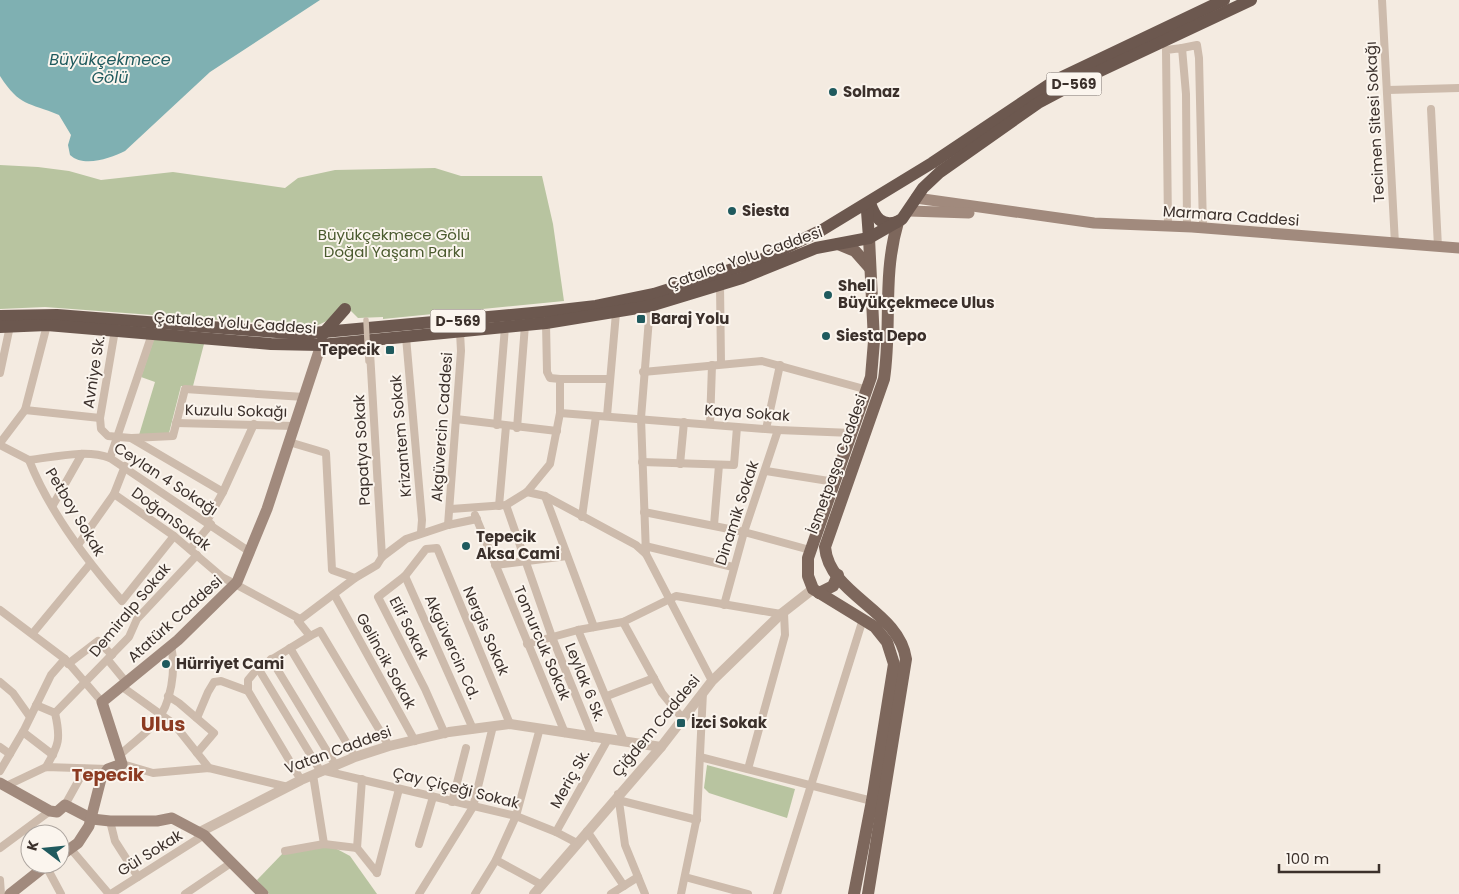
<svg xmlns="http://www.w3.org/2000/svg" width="1459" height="894" viewBox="0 0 1459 894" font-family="Poppins,sans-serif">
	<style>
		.green { fill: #b8c4a0 }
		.water { fill: #7fb0b2 }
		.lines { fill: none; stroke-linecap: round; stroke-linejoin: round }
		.minor { stroke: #cdbbac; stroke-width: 8 }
		.tertiary { stroke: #cdbbac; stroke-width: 10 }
		.secondary { stroke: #a18a7d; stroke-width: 11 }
		.primary { stroke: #7d675c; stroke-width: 12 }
		.trunk { stroke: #6c584f; stroke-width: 12 }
		.pedestrian-bridge { stroke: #cdbbac; stroke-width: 5.5 }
		.poi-dot { fill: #1f5a5e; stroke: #fbf5ee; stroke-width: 2 }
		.labels { text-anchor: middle; stroke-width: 4; stroke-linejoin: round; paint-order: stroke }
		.shield { fill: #fbf5ee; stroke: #756b66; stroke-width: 1 }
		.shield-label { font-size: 14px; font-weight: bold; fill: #3b302b }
		.poi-label { font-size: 15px; font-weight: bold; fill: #3b302b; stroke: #fbf5ee; text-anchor: start }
		.street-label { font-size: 15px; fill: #3b302b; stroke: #fbf5ee }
		.park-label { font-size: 15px; fill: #4a5a2e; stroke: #fbf5ee }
		.water-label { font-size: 16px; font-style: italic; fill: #1f5a5e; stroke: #fbf5ee }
		.quarter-label { font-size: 18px; font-weight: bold; fill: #8c3b22; stroke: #fbf5ee }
		.district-label { font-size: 20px; font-weight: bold; fill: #8c3b22; stroke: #fbf5ee }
	</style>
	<rect width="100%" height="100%" fill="#f4ebe1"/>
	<g class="green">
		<path d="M 0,165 L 38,167 L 69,171 L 101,180 L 173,172 L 285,188 L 298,178 L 335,170 L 435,168 L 461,176 L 542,176 L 553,224 L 564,301 L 383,319 L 383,317 L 358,318 L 350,310 L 314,327 L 45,307 L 0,309 Z"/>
		<path d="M 154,339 L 204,344 L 193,386 L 181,386 L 169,433 L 139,435 L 155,382 L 141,377 Z"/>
		<path d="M 707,765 L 795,789 L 787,818 L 709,793 L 704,788 Z"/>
		<path d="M 307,848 L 335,848 L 350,856 L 377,894 L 269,894 L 257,880 L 285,851 Z"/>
	</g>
	<path class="water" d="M 0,0 L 320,0 L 210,72 L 125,151 C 111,158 84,168 70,155 L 68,145 L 71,135 L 59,115 C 28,102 20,107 0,76 Z"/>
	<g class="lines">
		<g class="minor">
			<path d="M 1382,0 L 1395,244"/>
			<path d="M 1182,48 L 1197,45 L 1199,58 L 1203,228"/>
			<path d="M 1388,90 L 1459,88"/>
			<path d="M 1431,109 L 1438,247"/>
			<path d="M 1168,226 L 1166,50 L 1182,48 L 1186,94 L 1187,227"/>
			<path d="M 720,285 L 721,363"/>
			<path d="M 650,306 L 641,418 L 646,554 L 712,681"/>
			<path d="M 115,330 L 100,418 L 101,429 L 108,436 L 131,438 L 223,492"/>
			<path d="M 406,337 L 422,520 L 421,532"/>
			<path d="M 370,352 L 382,557"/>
			<path d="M 643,372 L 762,361 L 868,390"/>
			<path d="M 0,373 L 10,326"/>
			<path d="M 560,379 L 610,379"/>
			<path d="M 25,410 L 100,418"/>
			<path d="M 560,413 L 778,430 L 852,433"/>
			<path d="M 607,416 L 616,313"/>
			<path d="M 456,419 L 557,431"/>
			<path d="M 176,423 L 294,426"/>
			<path d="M 710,424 L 712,365"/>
			<path d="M 497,425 L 505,327"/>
			<path d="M 517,428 L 525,325"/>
			<path d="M 766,429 L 780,365"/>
			<path d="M 132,438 L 173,436 L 185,389 L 304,397"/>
			<path d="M 289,442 L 326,453 L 332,570 L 355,578"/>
			<path d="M 0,443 L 25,410 L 47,325"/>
			<path d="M 0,445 L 29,460 C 49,511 87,561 122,601 L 174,536"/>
			<path d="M 110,458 L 152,334"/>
			<path d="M 29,460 C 55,457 86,449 110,458 L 250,552"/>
			<path d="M 642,462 L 734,465 L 737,427"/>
			<path d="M 680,464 L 684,422"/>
			<path d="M 766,471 L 835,482"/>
			<path d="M 527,492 L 545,496 L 636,545 L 646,554"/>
			<path d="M 114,494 L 174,536 L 222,577 L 300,619"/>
			<path d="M 545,496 L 594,627"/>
			<path d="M 53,505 L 82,454"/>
			<path d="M 506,505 L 552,637 L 593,738"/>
			<path d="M 499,506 L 506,426"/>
			<path d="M 451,509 L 506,505 L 527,492 L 550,464 L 560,413 L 560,379 L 550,378 L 547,372 L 546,323"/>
			<path d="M 644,512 L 744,532 L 810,550"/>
			<path d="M 475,515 L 565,733"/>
			<path d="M 582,517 L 596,416"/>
			<path d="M 207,521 L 223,492 L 254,424"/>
			<path d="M 448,525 L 461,351 L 460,332"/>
			<path d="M 714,525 L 719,465"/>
			<path d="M 78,545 L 114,494 L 125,466"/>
			<path d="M 645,546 L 733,567"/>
			<path d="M 190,549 L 211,524"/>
			<path d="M 495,565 L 567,556"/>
			<path d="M 405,576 L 473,729"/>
			<path d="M 334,594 L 415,741"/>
			<path d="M 724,605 L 744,532 L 778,430"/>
			<path d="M 0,610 L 65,659 L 102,702"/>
			<path d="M 623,622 L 662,693 L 683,719"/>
			<path d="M 578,630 L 624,741"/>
			<path d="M 33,633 L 90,564"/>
			<path d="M 527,644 L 578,630 L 623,622 L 676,596 L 781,614"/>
			<path d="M 290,648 L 355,757"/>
			<path d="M 271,659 L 336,766"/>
			<path d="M 108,660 L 126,682"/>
			<path d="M 68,664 L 98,641 L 112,655"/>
			<path d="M 258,668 L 321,772"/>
			<path d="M 0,682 L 13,693 L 30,717"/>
			<path d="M 121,686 L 174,724 L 209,768"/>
			<path d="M 168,696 L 179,703 L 214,733 L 197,753"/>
			<path d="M 607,696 L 654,678"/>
			<path d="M 36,705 L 55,713 C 61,739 59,745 46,767"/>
			<path d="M 55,713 L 129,637 L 137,619 L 197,555"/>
			<path d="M 197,718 L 208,692 L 214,682 L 221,681 L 248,691"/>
			<path d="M 23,732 L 53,755"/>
			<path d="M 445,734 L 425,689 L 378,597 L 405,576 L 426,549 L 437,548 L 510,724"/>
			<path d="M 389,746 L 320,631 L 310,636 L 298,621 L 355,578 L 377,565 L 382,557 L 406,539 L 448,525 L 477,519"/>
			<path d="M 0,747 L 10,754"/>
			<path d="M 120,755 C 131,744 145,735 155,723 C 172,704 176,669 171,645"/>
			<path d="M 700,757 L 872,801"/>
			<path d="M 122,764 L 153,773 L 209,768 L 288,787"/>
			<path d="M 748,769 L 785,635 L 784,613"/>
			<path d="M 0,771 L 24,730 L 51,675 L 65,659"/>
			<path d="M 325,771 L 516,816 L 556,832 L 577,843"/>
			<path d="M 313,775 L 324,844"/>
			<path d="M 301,780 L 248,691 L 248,680 L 258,668 L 310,636"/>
			<path d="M 6,786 L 46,767 L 108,769"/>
			<path d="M 618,794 L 625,845 L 645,894"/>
			<path d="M 618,800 L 697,820"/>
			<path d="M 452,802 L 466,748"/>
			<path d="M 65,805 L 85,769"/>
			<path d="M 110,821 L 115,841 L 138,877"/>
			<path d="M 587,831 L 624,886"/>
			<path d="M 556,832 L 608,739"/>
			<path d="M 419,844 L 433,797"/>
			<path d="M 0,848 L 50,811"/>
			<path d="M 70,848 L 109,894"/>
			<path d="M 357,848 L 362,779"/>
			<path d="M 357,848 L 377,873"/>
			<path d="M 285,851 L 324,844 L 357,848"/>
			<path d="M 496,860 L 542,885"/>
			<path d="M 46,866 L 61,894"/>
			<path d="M 377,873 L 399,789"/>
			<path d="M 685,877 L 748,894"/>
			<path d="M 0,880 L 1,894"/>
			<path d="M 111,894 L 204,835"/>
			<path d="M 185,894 L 231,863"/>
			<path d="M 419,894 L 473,807 L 493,726"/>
			<path d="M 475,894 L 496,860 L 516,816 L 540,728"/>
			<path d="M 611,894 L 638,877"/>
			<path d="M 681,894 L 697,817 L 703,692"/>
			<path d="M 777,894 L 863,619"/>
		</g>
		<g class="tertiary">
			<path d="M 198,833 L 301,780 L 355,757 L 389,746 L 449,732 L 510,724 L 661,747"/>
			<path d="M 534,894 L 661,747 L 712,681 L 781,614 L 813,589"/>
		</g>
		<g class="secondary">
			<path d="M 916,198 L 1094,223 L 1192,227 L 1459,248"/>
			<path d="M 909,211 L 969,213"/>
			<path d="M 0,783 L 50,811 L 57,812 L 65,805 L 92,819 L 110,821 L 157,821 L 172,818 L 204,835 L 263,894"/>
			<path d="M 60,856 L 78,843 L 89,826 L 101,779 L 108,769 L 122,764 L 102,702 L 178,640 L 237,582 L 267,509 L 321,345"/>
			<path d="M 10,894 L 48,864"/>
		</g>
		<g class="primary">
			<path d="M 838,244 L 855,251 L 870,268"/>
			<path d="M 819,593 L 833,586 L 838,575"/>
			<path d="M 854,894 L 872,801 L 894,664 L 887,642 L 875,627 L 813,589 L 808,576 L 808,558 L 871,377 L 874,341 L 869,238"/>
			<path d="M 868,894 L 906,659 C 899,610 829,595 825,547 L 884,379 C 892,326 882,276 898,222"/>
		</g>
		<g class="trunk">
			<path d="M 870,203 C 875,217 881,227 897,222"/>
			<path d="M 869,238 L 867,211 L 870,203"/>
			<path d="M 0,316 L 57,315 L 302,334 L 543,312 L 596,306 L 654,294 L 761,260 L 822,230 L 932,163 L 1056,80 L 1224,0"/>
			<path d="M 0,327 L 47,325 L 271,344 L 321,345 L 546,323 L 650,306 L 742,278 L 816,248 L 869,238 L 902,219 L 923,188 L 940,172 L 1038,103 L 1087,77 L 1251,0"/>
			<path d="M 322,335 L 345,309"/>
		</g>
		<path class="pedestrian-bridge" d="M 366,320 L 368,361"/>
	</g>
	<g class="poi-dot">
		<circle cx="833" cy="92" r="5"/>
		<circle cx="732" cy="211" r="5"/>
		<circle cx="828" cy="295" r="5"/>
		<rect x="636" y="314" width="10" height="10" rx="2.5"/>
		<circle cx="826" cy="336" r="5"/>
		<rect x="385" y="345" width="10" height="10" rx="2.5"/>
		<circle cx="466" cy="546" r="5"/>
		<circle cx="166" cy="664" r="5"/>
		<rect x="676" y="718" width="10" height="10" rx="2.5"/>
	</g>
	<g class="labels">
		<g class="shield">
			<rect x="1046.5" y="72.5" width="55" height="23" rx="4"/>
			<rect x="430.5" y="309.5" width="55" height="23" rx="4"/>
		</g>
		<g class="shield-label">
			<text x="1074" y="89">D-569</text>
			<text x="458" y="326">D-569</text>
		</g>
		<g class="poi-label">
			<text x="843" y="97">Solmaz</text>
			<text x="742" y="216">Siesta</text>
			<text x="838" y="291">Shell<tspan x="838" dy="17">Büyükçekmece Ulus</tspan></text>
			<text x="651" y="324">Baraj Yolu</text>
			<text x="836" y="341">Siesta Depo</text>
			<text x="380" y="355" text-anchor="end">Tepecik</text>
			<text x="476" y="542">Tepecik<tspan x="476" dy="17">Aksa Cami</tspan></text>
			<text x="176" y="669">Hürriyet Cami</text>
			<text x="691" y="728">İzci Sokak</text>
		</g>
		<g class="street-label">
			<text transform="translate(1375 122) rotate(-93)" y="5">Tecimen Sitesi Sokağı</text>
			<text transform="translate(1231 216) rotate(4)" y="5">Marmara Caddesi</text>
			<text transform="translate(745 258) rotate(-19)" y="5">Çatalca Yolu Caddesi</text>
			<text transform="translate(235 323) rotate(4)" y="5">Çatalca Yolu Caddesi</text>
			<text transform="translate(94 372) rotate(-81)" y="5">Avniye Sk.</text>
			<text transform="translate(236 411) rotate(1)" y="5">Kuzulu Sokağı</text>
			<text transform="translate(747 413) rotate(4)" y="5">Kaya Sokak</text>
			<text transform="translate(442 427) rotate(-86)" y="5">Akgüvercin Caddesi</text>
			<text transform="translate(401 436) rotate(-95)" y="5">Krizantem Sokak</text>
			<text transform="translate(362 450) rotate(-93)" y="5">Papatya Sokak</text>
			<text transform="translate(837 464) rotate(-70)" y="5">İsmetpaşa Caddesi</text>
			<text transform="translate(166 479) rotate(33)" y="5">Ceylan 4 Sokağı</text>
			<text transform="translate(75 512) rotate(59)" y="5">Petboy Sokak</text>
			<text transform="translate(737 513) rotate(-72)" y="5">Dinamik Sokak</text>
			<text transform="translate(171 519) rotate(37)" y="5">DoğanSokak</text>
			<text transform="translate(130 610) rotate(-50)" y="5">Demiralp Sokak</text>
			<text transform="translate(175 619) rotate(-42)" y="5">Atatürk Caddesi</text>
			<text transform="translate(409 628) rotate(63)" y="5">Elif Sokak</text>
			<text transform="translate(486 631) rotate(67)" y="5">Nergis Sokak</text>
			<text transform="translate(542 643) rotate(67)" y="5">Tomurcuk Sokak</text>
			<text transform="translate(452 647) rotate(66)" y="5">Akgüvercin Cd.</text>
			<text transform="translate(386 661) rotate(61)" y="5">Gelincik Sokak</text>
			<text transform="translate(585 682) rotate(68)" y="5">Leylak 6 Sk.</text>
			<text transform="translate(656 726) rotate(-50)" y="5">Çiğdem Caddesi</text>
			<text transform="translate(338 750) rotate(-20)" y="5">Vatan Caddesi</text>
			<text transform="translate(570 779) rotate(-61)" y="5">Meriç Sk.</text>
			<text transform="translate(456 788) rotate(14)" y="5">Çay Çiçeği Sokak</text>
			<text transform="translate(150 853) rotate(-32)" y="5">Gül Sokak</text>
		</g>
		<g class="park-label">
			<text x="394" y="240">Büyükçekmece Gölü<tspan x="394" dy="17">Doğal Yaşam Parkı</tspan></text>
		</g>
		<g class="water-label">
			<text x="110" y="65">Büyükçekmece<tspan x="110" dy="18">Gölü</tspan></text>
		</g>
		<g class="quarter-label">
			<text x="108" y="781">Tepecik</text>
		</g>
		<g class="district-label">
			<text x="163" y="731">Ulus</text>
		</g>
	</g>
	<g transform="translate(45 849) rotate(286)"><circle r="24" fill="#fbf5ee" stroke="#aea6a0"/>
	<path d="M0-4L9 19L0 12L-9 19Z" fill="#1f5a5e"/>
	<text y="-8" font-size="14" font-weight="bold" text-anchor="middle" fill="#3b302b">K</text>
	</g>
	<path d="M1279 864v8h100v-8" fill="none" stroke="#3b302b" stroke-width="2.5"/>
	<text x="1286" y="864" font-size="15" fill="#3b302b" stroke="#fbf5ee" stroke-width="4" paint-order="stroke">100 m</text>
</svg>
